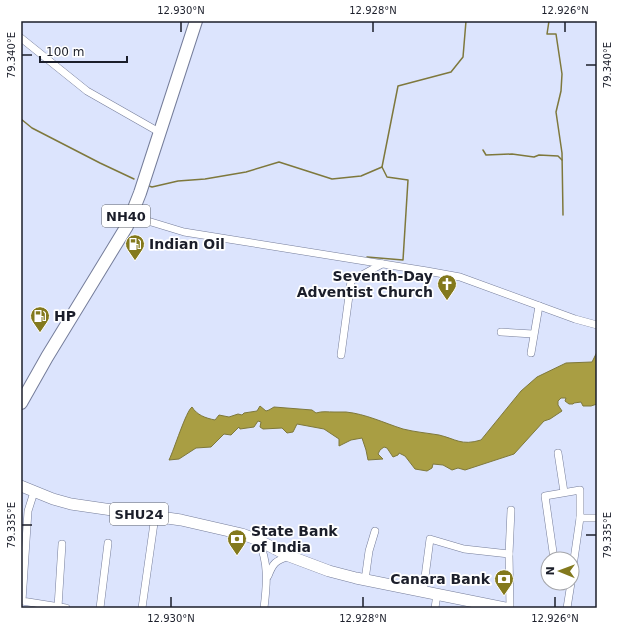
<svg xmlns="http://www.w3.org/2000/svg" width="618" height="629" viewBox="0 0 618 629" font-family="'DejaVu Sans',sans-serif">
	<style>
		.water { fill: #a99e43; stroke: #7e783c }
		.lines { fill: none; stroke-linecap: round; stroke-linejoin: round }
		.stream { stroke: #7e783c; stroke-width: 1.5 }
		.street-casing { stroke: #757d9a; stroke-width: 8 }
		.primary-casing { stroke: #757d9a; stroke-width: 12 }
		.highway-casing { stroke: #757d9a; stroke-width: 14 }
		.street { stroke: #fff; stroke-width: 7 }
		.primary { stroke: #fff; stroke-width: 11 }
		.highway { stroke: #fff; stroke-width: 12 }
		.ticks { fill: none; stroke: #1b1e2a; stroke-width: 1.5 }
		.labels { text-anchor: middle; stroke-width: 3.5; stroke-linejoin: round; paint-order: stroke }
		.shield { fill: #fff; stroke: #5f626a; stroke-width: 1 }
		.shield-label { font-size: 13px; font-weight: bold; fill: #1b1e2a }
		.poi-label { font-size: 14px; font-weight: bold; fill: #1b1e2a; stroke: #fff; text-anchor: start }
		.neatline { fill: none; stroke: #1b1e2a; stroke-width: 1.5 }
		.ticks-label { font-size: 10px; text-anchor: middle; fill: #1b1e2a }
	</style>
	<rect width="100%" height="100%" fill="#dce4fd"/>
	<path class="water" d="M 597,352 L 597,404 L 591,406 L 583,406 L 581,402 L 574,403 L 573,404 L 569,404 L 565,401 L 566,398 L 561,398 L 558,401 L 558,405 L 562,411 L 550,419 L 544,421 L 514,454 L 465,470 L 458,468 L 452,470 L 443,465 L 433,464 L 432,468 L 427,471 L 415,469 L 405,456 L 399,453 L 398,455 L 393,457 L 387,448 L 384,447 L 380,450 L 378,454 L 383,459 L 368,460 L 366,450 L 362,438 L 351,440 L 339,446 L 339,439 L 324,429 L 297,424 L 293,432 L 287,433 L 282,428 L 263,429 L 260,427 L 261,422 L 258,421 L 254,427 L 240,429 L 239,427 L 231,435 L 224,434 L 211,447 L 196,448 L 179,459 L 169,460 C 174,450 186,411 192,407 C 197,415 205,418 215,420 L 219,415 L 229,417 L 238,414 L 242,415 L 244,413 L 257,411 L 260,406 L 266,411 L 269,410 L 274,407 L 312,410 L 316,413 C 322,411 328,412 334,412 C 338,412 342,412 346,412 C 366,414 384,423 403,429 C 415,432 427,433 439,435 C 456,439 461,446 481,440 L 521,391 L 537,377 L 566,363 L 592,362 Z"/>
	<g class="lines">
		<g class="stream">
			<path d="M 549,21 L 547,34 L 556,34 L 562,74 L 561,91 L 556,112 L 562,153 L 563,215"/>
			<path d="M 21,119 L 32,128 L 100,163 L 134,179"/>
			<path d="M 483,150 L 486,155 L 512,154 L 534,157 L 539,155 L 558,156 L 562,160"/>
			<path d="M 149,186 L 152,187 L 178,181 L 205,179 L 246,172 L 279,162 L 332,179 L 361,176 L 382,167 L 398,86 L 451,72 L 463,57 L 466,21"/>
			<path d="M 367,257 L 403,260 L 408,180 L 387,177 L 382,167"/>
		</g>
		<g class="street-casing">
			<g id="street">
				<path d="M 21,38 L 87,91 L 159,132"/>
				<path d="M 128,215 L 184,232 L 427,271 L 460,277 L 575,319 L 597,325"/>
				<path d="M 501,332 L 533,334"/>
				<path d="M 531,353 L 539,306"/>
				<path d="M 341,355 L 351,281 L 382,264"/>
				<path d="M 558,453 L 564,492"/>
				<path d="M 34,492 L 28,511 L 22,601 L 66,608"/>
				<path d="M 580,518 L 597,518"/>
				<path d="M 258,540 C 269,562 267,584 264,608"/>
				<path d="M 554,559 L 545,496 L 580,490 L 580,518 L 572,573"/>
				<path d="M 268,576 C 273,563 275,561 289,556"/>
				<path d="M 365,580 L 369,551 L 375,531"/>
				<path d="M 423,592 L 430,539 L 464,549 L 509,554"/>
				<path d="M 58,607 L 62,544"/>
				<path d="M 100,608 L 108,543"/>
				<path d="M 142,608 L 155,516"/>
				<path d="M 435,608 L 437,594"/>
				<path d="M 510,608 L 509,554 L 511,510"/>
				<path d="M 567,608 L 571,583"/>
			</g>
		</g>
		<g class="primary-casing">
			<path id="primary" d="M 21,486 L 53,499 L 71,504 L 181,520 L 242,534 L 258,540 L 289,556 L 329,571 L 356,578 L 505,608"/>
		</g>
		<g class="highway-casing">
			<path id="highway" d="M 21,403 L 47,357 L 127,226 L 140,193 L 196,21"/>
		</g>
		<use href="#street" class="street"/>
		<use href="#primary" class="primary"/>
		<use href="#highway" class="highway"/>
	</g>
	<path class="ticks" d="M 181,32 L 181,22M 373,32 L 373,22M 565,32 L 565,22M 22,55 L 32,55M 586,65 L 596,65M 22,525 L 32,525M 586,535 L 596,535M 171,607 L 171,597M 363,607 L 363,597M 555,607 L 555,597"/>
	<defs>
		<g id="fuel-pin" transform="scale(1)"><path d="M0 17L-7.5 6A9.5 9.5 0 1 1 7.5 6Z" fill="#83791d" stroke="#fff"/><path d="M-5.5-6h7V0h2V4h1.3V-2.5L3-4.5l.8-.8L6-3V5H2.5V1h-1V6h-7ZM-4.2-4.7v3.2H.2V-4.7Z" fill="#fff"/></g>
		<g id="church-pin" transform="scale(1)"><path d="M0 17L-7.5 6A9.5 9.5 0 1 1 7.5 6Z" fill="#83791d" stroke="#fff"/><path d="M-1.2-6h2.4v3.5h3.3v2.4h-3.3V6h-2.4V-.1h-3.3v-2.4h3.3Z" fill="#fff"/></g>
		<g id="bank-pin" transform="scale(1)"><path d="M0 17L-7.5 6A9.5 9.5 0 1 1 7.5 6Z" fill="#83791d" stroke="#fff"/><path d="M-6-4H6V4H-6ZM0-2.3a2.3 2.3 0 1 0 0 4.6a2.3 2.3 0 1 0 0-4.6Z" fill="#fff"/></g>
	</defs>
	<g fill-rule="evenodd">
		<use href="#fuel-pin" x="135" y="244"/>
		<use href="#church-pin" x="447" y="284"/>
		<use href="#fuel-pin" x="40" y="316"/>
		<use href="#bank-pin" x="237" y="539"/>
		<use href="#bank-pin" x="504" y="579"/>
	</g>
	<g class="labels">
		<g class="shield">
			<rect x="102" y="205" width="48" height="22" rx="3"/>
			<rect x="110" y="503" width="58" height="22" rx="3"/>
		</g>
		<g class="shield-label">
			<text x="126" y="221">NH40</text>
			<text x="139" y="519">SHU24</text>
		</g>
		<g class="poi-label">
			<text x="149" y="249">Indian Oil</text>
			<text x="433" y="281" text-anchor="end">Seventh-Day<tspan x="433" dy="16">Adventist Church</tspan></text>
			<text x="54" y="321">HP</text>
			<text x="251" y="536">State Bank<tspan x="251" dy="16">of India</tspan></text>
			<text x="490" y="584" text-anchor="end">Canara Bank</text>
		</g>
	</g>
	<rect width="618" height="629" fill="none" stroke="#ffffff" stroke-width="44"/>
	<g transform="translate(560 571) rotate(271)"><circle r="19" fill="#ffffff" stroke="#a4a5aa"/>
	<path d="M0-3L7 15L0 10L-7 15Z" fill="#83791d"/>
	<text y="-6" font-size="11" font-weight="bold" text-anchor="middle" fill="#1b1e2a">N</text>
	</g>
	<path d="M40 56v6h87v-6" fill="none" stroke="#1b1e2a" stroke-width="2"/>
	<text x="46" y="56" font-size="12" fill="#1b1e2a" stroke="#ffffff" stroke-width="3" paint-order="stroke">100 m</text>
	<rect x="22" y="22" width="574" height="585" class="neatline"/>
	<g class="ticks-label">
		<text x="181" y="14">12.930°N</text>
		<text x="373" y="14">12.928°N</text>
		<text x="565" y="14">12.926°N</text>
		<text transform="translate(11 55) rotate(-90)" y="4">79.340°E</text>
		<text transform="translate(607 65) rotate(-90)" y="4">79.340°E</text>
		<text transform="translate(11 525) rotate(-90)" y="4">79.335°E</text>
		<text transform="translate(607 535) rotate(-90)" y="4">79.335°E</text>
		<text x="171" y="622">12.930°N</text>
		<text x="363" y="622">12.928°N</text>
		<text x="555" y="622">12.926°N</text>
	</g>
</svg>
